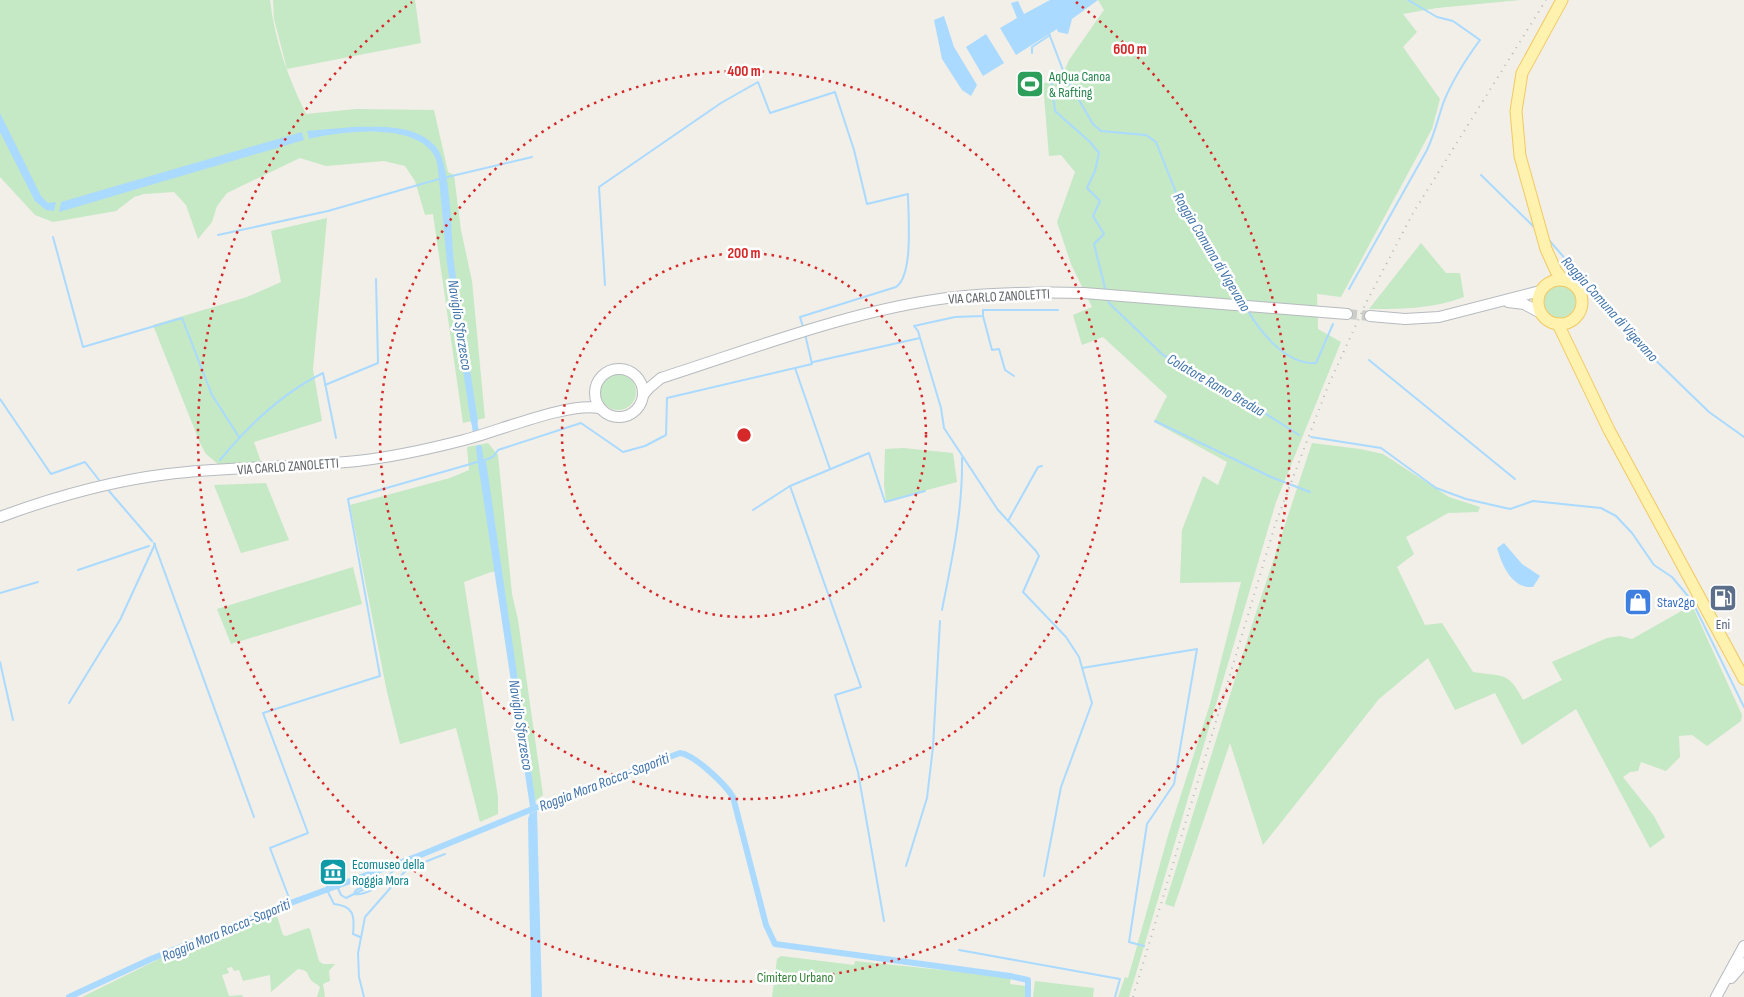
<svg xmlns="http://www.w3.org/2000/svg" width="1744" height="997" viewBox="0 0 1744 997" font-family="'Sofia Sans Condensed',sans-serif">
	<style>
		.green { fill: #c5e8c5 }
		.water { fill: #aadaff }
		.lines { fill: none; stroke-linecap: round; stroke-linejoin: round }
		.stream { stroke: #aadaff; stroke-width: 2 }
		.canal { stroke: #aadaff; stroke-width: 6 }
		.secondary-tunnel { stroke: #ccccc8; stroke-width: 10; stroke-dasharray: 10 5; stroke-linecap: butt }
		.secondary-casing { stroke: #b6babf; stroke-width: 12 }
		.primary-casing { stroke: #f2c960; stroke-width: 13 }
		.secondary { stroke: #fff; stroke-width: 10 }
		.primary { stroke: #fff2af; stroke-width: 11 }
		.rail { stroke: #b6b7b8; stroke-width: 2; stroke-dasharray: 1 6; stroke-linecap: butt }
		.ring { fill: none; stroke: #d62828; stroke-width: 2.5; stroke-dasharray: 2.5 5 }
		.labels { text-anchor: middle; stroke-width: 5; stroke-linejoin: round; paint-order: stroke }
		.leisure-label { font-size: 14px; fill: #27864d; stroke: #fff; text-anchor: start }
		.street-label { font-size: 14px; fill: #5f6368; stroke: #fff }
		.shop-label { font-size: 14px; fill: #366cbe; stroke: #fff; text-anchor: start }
		.service-label { font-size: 14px; fill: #4e5e75; stroke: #fff }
		.culture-label { font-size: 14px; fill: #0d838f; stroke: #fff; text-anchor: start }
		.park-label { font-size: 14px; fill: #348238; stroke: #fff }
		.water-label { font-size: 15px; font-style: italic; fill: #4174aa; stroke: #fff }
		.centre { fill: #d62828; stroke: #fff; stroke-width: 2.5 }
		.ring-label { font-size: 15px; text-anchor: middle; font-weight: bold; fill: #d62828; stroke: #fff; stroke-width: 5; stroke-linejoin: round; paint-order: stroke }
	</style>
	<rect width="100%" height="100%" fill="#f1efe8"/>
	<g class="green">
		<path d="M 0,0 L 270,0 C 275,42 288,77 306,114 L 356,109 L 434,110 L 448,172 L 454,175 L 461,230 L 472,281 L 485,418 L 463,423 L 433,214 L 425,215 L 415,181 L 405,166 L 384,161 L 326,166 L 300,158 L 227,193 L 217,206 L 212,222 L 198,239 L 186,205 L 174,192 L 144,194 L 134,197 L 116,211 L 53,222 L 35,215 L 0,177 Z"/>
		<path d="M 273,0 L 415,0 L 421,43 L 287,69 L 274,19 Z"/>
		<path d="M 1098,0 L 1520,0 L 1437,8 L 1403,14 L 1417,32 L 1403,47 L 1440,99 L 1432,129 L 1341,297 L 1317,294 L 1318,329 L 1341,342 L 1276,502 L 1129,997 L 1118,997 L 1125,977 L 1128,978 L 1169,832 L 1210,704 L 1241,582 L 1180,583 L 1182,530 L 1203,476 L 1218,485 L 1227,462 L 1154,422 L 1167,396 L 1103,337 L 1082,345 L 1073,315 L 1092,307 L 1071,264 L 1057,222 L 1075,172 L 1061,155 L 1049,156 L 1043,84 L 1063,74 L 1069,60 L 1104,10 Z"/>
		<path d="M 327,218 L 313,369 L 322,421 L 254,442 L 261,462 L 218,464 L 206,454 L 200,443 L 153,325 L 247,297 L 281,282 L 271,231 Z"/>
		<path d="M 1421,243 L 1446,273 L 1460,273 L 1464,297 C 1432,309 1403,309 1369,309 Z"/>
		<circle cx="1559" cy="301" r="17"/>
		<circle cx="618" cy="392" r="18"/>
		<path d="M 488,443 L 498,455 L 512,594 L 518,620 L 543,795 L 535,801 L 501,571 L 491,572 L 464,582 L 498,797 L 498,814 L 480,822 L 456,728 L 400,744 L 387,692 L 350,505 L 450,478 L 469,470 L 467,447 Z"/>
		<path d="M 1312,443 L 1360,449 L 1383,454 L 1449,497 L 1480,507 L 1478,512 L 1448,513 L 1406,537 L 1414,554 L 1397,567 L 1425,625 L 1442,623 L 1473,672 C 1504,677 1508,671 1523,700 L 1562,680 L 1552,662 L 1607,638 L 1620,636 L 1632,639 L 1692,605 L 1742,715 L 1741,721 L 1707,746 L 1692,735 L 1679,736 L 1680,757 L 1666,771 L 1641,762 L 1638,771 L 1630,772 L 1623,777 L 1654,816 L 1665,837 L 1650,848 L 1576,709 L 1522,745 L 1495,693 L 1455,710 L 1428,658 L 1379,699 L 1263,845 L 1230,743 L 1174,907 L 1165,904 L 1250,631 Z"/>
		<path d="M 903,448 L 953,453 L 957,482 L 886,501 L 884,485 L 885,449 Z"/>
		<path d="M 266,483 L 289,540 L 241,553 L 214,485 Z"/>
		<path d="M 353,567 L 362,604 L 231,644 L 217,609 Z"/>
		<path d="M 276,913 L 283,935 L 286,936 L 308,928 L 310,929 L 319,961 L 323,964 L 335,964 L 329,971 L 330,981 L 323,984 L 325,997 L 317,997 L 320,987 C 318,985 316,984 313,982 C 305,975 312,971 298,969 L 271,992 L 270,975 L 243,981 L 239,970 L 234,971 L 232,967 L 227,968 L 229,973 L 222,975 L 229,996 L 242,995 L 243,997 L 82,997 L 161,958 Z"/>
		<path d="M 781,956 L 854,965 L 855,961 L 1011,977 L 1010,984 L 1026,986 L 1025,997 L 772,997 L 777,959 Z"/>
		<path d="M 1035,981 L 1094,988 L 1093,997 L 1033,997 Z"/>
	</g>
	<g class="water">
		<path d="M 1050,0 L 1098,0 L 1072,19 L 1068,34 L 1058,32 L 1057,29 L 1016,55 L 1000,28 L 1017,18 L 1011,3 L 1018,1 L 1024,14 Z"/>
		<path d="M 944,16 L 954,47 L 977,85 L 971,96 L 962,90 L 942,59 L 934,20 Z"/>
		<path d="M 986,34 L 1004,63 L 983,76 L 966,47 Z"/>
		<path d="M 0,113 L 41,196 L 48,203 L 56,202 L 54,211 L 46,210 L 35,201 L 0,132 Z"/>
		<path d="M 353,127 C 380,127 416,124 436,147 C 451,164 451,237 454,263 C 461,316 470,369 478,422 L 471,423 L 447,263 L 439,179 L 445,177 L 439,178 C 438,171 438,161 434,155 C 415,122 340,131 309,139 L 307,131 Z"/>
		<path d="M 302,132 L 304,140 L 59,212 L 61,202 Z"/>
		<path d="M 486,461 L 536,805 L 530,807 L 478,463 Z"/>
		<path d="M 1504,543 L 1522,564 L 1540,576 L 1533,587 C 1512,589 1502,565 1497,548 Z"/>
		<path d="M 537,811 L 542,997 L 531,997 L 528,819 L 530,813 Z"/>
	</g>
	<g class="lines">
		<g class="stream">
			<path d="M 1048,31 L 1066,78 L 1093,124 L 1101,131 L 1146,135 L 1156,142 L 1179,200 L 1242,301"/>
			<path d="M 1032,53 L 1032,47 L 1050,35"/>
			<path d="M 1051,79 L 1055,111 L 1090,142 L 1099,153 L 1095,171 L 1087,188 L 1100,201 L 1093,216 L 1104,234 L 1094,244 L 1106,292"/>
			<path d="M 1481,175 L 1535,228"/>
			<path d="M 218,235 L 328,211 L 439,179 L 532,157"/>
			<path d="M 53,237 L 83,347 L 182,318 L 212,395 L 239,437"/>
			<path d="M 1548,239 L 1644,349 L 1709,412 L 1744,437"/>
			<path d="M 605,285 L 599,187 L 721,103 L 758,82 L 770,113 L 835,92 L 854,150 L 867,204 L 908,194 C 908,214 914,275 896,287 L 800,317 L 803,327"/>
			<path d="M 1349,289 L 1427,150 C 1435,133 1438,118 1444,101 C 1453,79 1466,59 1480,40 L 1453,21 L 1437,17 L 1408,0"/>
			<path d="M 1108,299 L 1109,303 L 1163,355 L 1224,387 L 1299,435"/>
			<path d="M 1247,309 C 1260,332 1286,365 1316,363 L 1333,324"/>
			<path d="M 983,316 L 992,350 L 999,349 L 1005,370 L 1014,376"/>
			<path d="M 1369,360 L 1515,479"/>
			<path d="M 813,362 L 920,338"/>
			<path d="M 795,368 L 830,469"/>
			<path d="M 325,385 L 378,363 L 376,279"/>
			<path d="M 0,399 L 51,474 L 85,462 L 99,480"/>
			<path d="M 1155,421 L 1271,477 L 1310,492"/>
			<path d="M 1311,437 L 1381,448 L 1436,488 L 1466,499 L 1510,509 L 1533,501 L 1601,508 L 1616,516 L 1632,533 L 1654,565 L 1672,577 L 1692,601 L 1744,707"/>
			<path d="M 220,460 C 248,426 282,393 323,373 L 336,438"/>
			<path d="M 109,491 L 152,541"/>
			<path d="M 753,510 L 790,486"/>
			<path d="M 1008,521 L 1038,467 L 1042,466"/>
			<path d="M 154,543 L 254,817"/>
			<path d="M 78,570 L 149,546"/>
			<path d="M 0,593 L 38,582"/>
			<path d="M 942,610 C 952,559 963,510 962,458"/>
			<path d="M 0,662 L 13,720"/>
			<path d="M 1082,668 L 1197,649 L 1174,784 L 1147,824 L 1129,942 L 1144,946"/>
			<path d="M 69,703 L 120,620 L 155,544"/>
			<path d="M 906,866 L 927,798 L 933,747 L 940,621"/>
			<path d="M 322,871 L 328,889"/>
			<path d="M 1044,876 L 1061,787 L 1092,703 L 1079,657 L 1066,637 L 1023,592 L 1039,556 L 1036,551 L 998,510 L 944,428 L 941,408 L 918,331 L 914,326 L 955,317 L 983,316 L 983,310 L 1058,310"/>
			<path d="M 337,886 L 341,895 L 346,898 L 352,895 L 387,878 L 396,867 L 396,863"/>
			<path d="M 327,890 L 334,904 C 354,906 355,916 353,934 L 360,937"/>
			<path d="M 354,894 L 356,890 L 388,876"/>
			<path d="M 354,894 C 363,896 382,886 387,879"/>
			<path d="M 291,903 L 270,848 L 308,833 L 263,713 L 380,676 L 348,499 L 488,459 L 494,456 L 498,450 L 581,423 L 623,452 L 645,446 L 666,435 L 667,398 L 812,364 L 805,334"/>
			<path d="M 884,921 L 858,772 L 835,695 L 861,687 L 790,486 L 869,453 L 885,502 L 925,491"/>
			<path d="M 959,950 L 1120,979 L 1115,997"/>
			<path d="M 364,997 L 359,977 L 358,953 L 365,917 L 407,869 L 445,854"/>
		</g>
		<g class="canal">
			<path d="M 473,414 L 477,439"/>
			<path d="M 479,448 L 482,471"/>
			<path d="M 69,997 L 151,959 L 277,908 L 418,856 L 530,810 L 680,753 C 695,755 725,784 733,797 L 766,925 L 775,944 L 1010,976 L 1028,980 L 1028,997"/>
		</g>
		<path class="secondary-tunnel" d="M 1347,314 L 1370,316"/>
		<g class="secondary-casing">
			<g id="secondary">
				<path d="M 1508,302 L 1524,304 L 1539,312"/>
				<path d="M 1370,316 L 1405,319 L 1439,317 L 1540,291"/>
				<circle cx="619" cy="393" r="24"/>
				<path d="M 643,395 L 649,388 L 661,378 C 755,348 849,311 947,298 C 992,292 1039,292 1084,293 L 1347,314"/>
				<path d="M 0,517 C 54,497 111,481 168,474 C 231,466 294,468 357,461 C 393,457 429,449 464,440 C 499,431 568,402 599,408"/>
				<path d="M 1731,978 L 1744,963"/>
				<path d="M 1716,997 L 1744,946"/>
			</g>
		</g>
		<g class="primary-casing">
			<g id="primary">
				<path d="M 1562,0 L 1522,73 L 1516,111 L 1520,156 L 1546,249 L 1556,271 L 1563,280"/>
				<circle cx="1560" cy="302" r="22"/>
				<path d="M 1558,324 L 1609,430 L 1744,679"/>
			</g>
		</g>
		<use href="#secondary" class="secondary"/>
		<use href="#primary" class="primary"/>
		<path class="rail" d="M 1133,997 L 1276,522 L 1328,386 L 1366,303 L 1413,213 L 1546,0"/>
	</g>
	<g class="ring">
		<circle cx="744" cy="435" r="182"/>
		<circle cx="744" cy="435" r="364"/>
		<path d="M1076 2A546 546 0 1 1 412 2"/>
	</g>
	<defs>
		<g id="stadium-square" transform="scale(1.4375)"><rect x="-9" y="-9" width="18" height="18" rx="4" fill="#2e9e5b" stroke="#fff"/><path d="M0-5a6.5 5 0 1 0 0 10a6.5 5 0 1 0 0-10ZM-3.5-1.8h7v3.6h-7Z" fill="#fff"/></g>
		<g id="fuel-square" transform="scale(1.4375)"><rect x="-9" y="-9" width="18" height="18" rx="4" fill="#5c6f8a" stroke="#fff"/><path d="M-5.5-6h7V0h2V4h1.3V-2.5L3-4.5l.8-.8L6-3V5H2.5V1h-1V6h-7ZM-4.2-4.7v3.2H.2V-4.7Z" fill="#fff"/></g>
		<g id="shop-square" transform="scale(1.4375)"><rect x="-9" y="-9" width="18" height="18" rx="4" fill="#3f7fe0" stroke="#fff"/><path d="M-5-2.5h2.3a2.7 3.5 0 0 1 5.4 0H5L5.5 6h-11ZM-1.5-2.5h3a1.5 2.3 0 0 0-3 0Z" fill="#fff"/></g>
		<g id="museum-square" transform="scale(1.4375)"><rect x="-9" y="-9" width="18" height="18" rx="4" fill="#0f9aa8" stroke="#fff"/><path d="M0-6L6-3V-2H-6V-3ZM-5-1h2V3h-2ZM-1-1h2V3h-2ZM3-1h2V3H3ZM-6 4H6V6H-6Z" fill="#fff"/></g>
	</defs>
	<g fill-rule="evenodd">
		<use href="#stadium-square" x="1030" y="84"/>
		<use href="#fuel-square" x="1723" y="598"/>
		<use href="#shop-square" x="1638" y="602"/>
		<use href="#museum-square" x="333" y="872"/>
	</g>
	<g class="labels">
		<g class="leisure-label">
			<text x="1049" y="81">AqQua Canoa<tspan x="1049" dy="16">&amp; Rafting</tspan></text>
		</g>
		<g class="street-label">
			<text transform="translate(999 296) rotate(-3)" y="5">VIA CARLO ZANOLETTI</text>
			<text transform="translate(288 466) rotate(-4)" y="5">VIA CARLO ZANOLETTI</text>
		</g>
		<g class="shop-label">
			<text x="1657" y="607">Stav2go</text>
		</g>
		<g class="service-label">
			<text x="1723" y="629">Eni</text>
		</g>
		<g class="culture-label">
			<text x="352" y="869">Ecomuseo della<tspan x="352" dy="16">Roggia Mora</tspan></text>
		</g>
		<g class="park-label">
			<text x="795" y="982">Cimitero Urbano</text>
		</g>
		<g class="water-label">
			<text transform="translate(1212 252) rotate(59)" y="5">Roggia Comuna di Vigevano</text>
			<text transform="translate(1610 309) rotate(48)" y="5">Roggia Comuna di Vigevano</text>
			<text transform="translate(460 325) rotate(81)" y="5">Naviglio Sforzesco</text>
			<text transform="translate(1216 385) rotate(30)" y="5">Colatore Ramo Bredua</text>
			<text transform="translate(521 725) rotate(81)" y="5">Naviglio Sforzesco</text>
			<text transform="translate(604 782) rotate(-21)" y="5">Roggia Mora Rocca-Saporiti</text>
			<text transform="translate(226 930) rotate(-23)" y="5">Roggia Mora Rocca-Saporiti</text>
		</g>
	</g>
	<circle cx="744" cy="435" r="8" class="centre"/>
	<g class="ring-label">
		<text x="1130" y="54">600 m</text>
		<text x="744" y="76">400 m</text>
		<text x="744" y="258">200 m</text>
	</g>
</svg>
